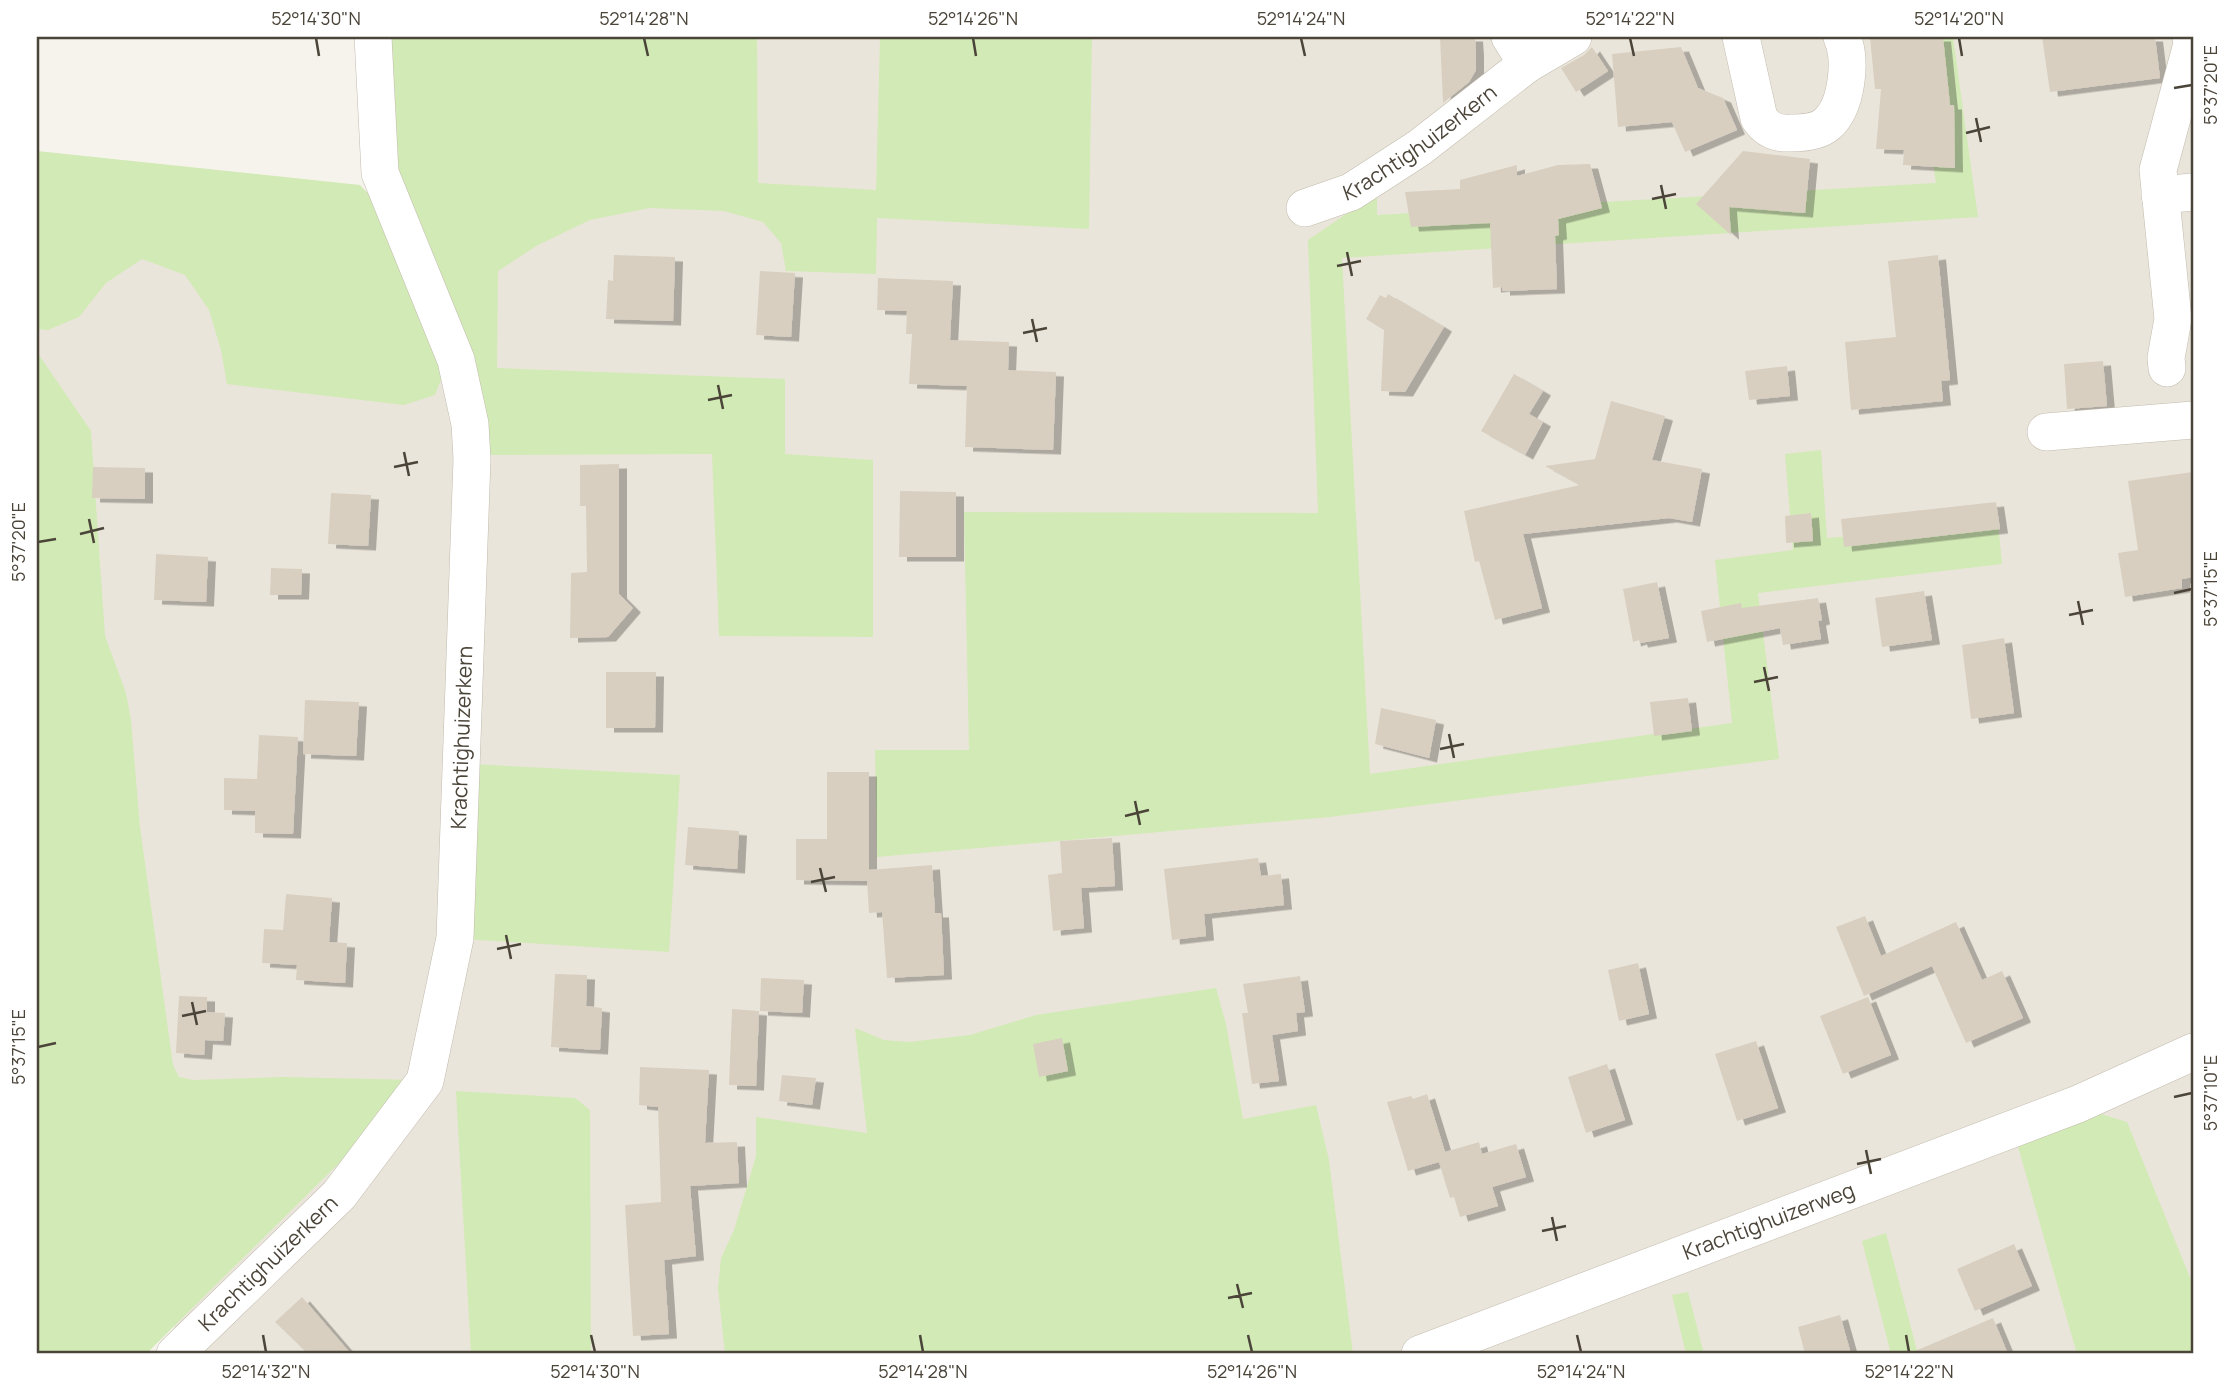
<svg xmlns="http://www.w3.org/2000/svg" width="2230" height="1391" viewBox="0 0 2230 1391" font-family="Manrope,sans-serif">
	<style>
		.residential { fill: #eae5da }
		.green { fill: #d2eab5 }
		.building { fill: #d8cfc1; filter: url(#shadow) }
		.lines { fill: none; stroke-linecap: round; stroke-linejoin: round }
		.minor-casing { stroke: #c2bbae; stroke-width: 38 }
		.minor { stroke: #fff; stroke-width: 37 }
		.ticks { fill: none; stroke: #4b4439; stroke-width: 2.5 }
		.labels { text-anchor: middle; stroke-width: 7; stroke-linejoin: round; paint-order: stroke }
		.street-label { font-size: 21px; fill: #4b4439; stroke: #fff }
		.neatline { fill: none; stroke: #4b4439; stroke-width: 2.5 }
		.ticks-label { font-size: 18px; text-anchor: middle; fill: #4b4439 }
	</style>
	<defs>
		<filter id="shadow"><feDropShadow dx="8" dy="4.5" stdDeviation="0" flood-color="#0004"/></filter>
	</defs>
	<rect width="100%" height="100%" fill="#f6f3ec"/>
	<path class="residential" d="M 424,37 L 2193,37 L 2193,1354 L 175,1354 L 167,1104 L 37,489 L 37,173 L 431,217 Z"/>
	<g class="green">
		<path d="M 383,37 L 757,37 L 758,183 L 876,190 L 880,37 L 1092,37 L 1089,229 L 877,218 L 876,274 L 786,271 L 781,243 L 763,222 L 724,211 L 650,208 L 590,220 L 538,245 L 498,271 L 497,368 L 785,379 L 785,454 L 873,460 L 873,637 L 719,636 L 712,454 L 487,455 L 407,215 L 384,116 Z"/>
		<path d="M 1914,37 L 1953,37 L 1978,217 L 1342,258 L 1370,774 L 1732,723 L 1715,560 L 1793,550 L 1785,454 L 1821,450 L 1827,538 L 1998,523 L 2002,564 L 1758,593 L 1779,759 L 1330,817 L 877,857 L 875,750 L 969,750 L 964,512 L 1318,513 L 1308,240 L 1377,193 L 1377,215 L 1936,183 Z"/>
		<path d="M 37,151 L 360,185 L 383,209 L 445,369 L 435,395 L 404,405 L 227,384 L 221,350 L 209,310 L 185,275 L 142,259 L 106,283 L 79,317 L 48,330 L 37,329 Z"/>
		<path d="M 37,352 L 91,431 L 105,636 L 126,693 L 131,720 L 140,827 L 173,1065 L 179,1077 L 193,1080 L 282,1077 L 420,1080 L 417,1086 L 146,1354 L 37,1354 Z"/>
		<path d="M 471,764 L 680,775 L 669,952 L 463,939 Z"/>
		<path d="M 1216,988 L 1226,1024 L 1243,1119 L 1316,1105 L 1329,1160 L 1353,1354 L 725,1354 L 718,1288 L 721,1258 L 734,1230 L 756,1156 L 756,1117 L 867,1133 L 855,1028 L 884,1040 L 909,1042 L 970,1035 L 1036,1015 Z"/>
		<path d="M 456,1091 L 575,1098 L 590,1110 L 591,1354 L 471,1354 Z"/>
		<path d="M 2091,1111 L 2127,1122 L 2193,1285 L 2193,1354 L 2077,1354 L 2017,1143 Z"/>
		<path d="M 1886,1233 L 1918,1354 L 1891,1354 L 1862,1241 Z"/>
		<path d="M 1688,1292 L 1704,1354 L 1686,1354 L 1672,1295 Z"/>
	</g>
	<g class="building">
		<path d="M 1440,37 L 1475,37 L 1476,51 L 1476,70 L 1469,82 L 1443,103 Z"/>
		<path d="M 1870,37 L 1943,37 L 1950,105 L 1954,105 L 1955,168 L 1903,165 L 1904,150 L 1876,149 L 1881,89 L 1875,89 Z"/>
		<path d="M 2042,37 L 2155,37 L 2160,78 L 2050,92 Z"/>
		<path d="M 1592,47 L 1608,71 L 1576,92 L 1561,68 L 1584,55 Z"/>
		<path d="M 1681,47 L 1698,88 L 1723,98 L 1737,130 L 1685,152 L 1672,122 L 1618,127 L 1612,54 Z"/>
		<path d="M 1743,151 L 1810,159 L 1805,213 L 1729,207 L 1731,235 L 1696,204 Z"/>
		<path d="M 1590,164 L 1602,208 L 1558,219 L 1559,235 L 1555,236 L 1557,289 L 1502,291 L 1502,287 L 1493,288 L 1490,223 L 1411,227 L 1405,192 L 1460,189 L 1460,180 L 1517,165 L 1517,176 L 1558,165 Z"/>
		<path d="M 614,255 L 675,257 L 673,321 L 606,319 L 608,280 L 613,281 Z"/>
		<path d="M 1938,255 L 1950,380 L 1941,381 L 1943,401 L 1851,410 L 1845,342 L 1896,337 L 1888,261 Z"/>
		<path d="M 760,271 L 795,273 L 791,337 L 756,335 Z"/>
		<path d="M 878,278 L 953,281 L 950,340 L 1009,342 L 1008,370 L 1056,372 L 1053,450 L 965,447 L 967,386 L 909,384 L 912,334 L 906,334 L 907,311 L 877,310 Z"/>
		<path d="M 1388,294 L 1444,327 L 1405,392 L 1381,391 L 1384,330 L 1366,319 L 1380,295 L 1386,298 Z"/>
		<path d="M 2103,361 L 2107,406 L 2067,409 L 2064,364 Z"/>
		<path d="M 1787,366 L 1790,396 L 1749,400 L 1745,371 Z"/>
		<path d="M 1514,374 L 1543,391 L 1529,414 L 1543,422 L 1525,455 L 1481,431 Z"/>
		<path d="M 1611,401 L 1665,416 L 1652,460 L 1702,469 L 1692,522 L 1669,518 L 1523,534 L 1542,608 L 1495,620 L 1479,561 L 1475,562 L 1464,511 L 1580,485 L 1545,466 L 1595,459 Z"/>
		<path d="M 619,464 L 619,594 L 633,608 L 608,637 L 570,638 L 571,573 L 587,572 L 586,506 L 580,506 L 580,465 Z"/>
		<path d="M 93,467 L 145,468 L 145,499 L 92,498 Z"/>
		<path d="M 2193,472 L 2193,577 L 2182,579 L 2182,588 L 2125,597 L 2118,553 L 2138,550 L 2128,481 Z"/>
		<path d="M 900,491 L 956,492 L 956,557 L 899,557 Z"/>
		<path d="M 331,493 L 371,495 L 368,546 L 328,544 Z"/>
		<path d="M 1996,502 L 2000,529 L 1844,547 L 1841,519 Z"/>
		<path d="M 1811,513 L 1813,541 L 1786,543 L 1785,516 Z"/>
		<path d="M 156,554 L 208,557 L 206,602 L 154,600 Z"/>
		<path d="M 271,568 L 302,569 L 301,595 L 270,595 Z"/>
		<path d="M 1657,582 L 1669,638 L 1640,643 L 1639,640 L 1633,642 L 1623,589 Z"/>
		<path d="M 1924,591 L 1932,640 L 1882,647 L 1875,598 Z"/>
		<path d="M 1818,598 L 1822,620 L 1818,621 L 1821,639 L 1783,645 L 1780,628 L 1707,642 L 1701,611 L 1741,603 L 1742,608 Z"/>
		<path d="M 2004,638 L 2014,713 L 1971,719 L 1962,645 Z"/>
		<path d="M 606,672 L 656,672 L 655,728 L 606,728 Z"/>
		<path d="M 1688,698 L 1692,731 L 1654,736 L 1650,702 Z"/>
		<path d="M 305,700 L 359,702 L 356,756 L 303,754 Z"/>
		<path d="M 1381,708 L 1436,720 L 1429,758 L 1375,744 Z"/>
		<path d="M 259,735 L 298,737 L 293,834 L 255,833 L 255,811 L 224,810 L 224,778 L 257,779 Z"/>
		<path d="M 827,772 L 869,772 L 869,870 L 932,865 L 935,913 L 941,913 L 944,975 L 887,978 L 882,912 L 869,913 L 867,881 L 796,880 L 796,839 L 827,839 Z"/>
		<path d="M 688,827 L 739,831 L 737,869 L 685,865 Z"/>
		<path d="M 1112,838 L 1115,886 L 1081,888 L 1084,928 L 1053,931 L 1048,875 L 1062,873 L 1060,841 Z"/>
		<path d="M 1258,858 L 1261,876 L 1281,874 L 1284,905 L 1204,914 L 1206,936 L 1172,940 L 1164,869 Z"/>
		<path d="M 286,894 L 332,898 L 329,942 L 347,943 L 345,983 L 296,980 L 297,965 L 262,963 L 264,929 L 283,930 Z"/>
		<path d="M 1865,916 L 1881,956 L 1956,922 L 1982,980 L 2002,971 L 2023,1018 L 1966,1043 L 1932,966 L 1864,996 L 1836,927 Z"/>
		<path d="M 1638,963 L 1649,1014 L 1619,1021 L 1608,970 Z"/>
		<path d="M 555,974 L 587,975 L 586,1006 L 602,1008 L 600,1050 L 551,1047 Z"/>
		<path d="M 1300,976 L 1305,1012 L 1296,1013 L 1298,1031 L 1272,1035 L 1279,1081 L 1252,1084 L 1242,1013 L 1248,1013 L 1243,984 Z"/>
		<path d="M 761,978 L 804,980 L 802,1013 L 760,1011 Z"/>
		<path d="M 179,996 L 207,997 L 207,1012 L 225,1013 L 223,1041 L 205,1040 L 204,1055 L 176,1053 Z"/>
		<path d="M 1868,997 L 1891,1055 L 1843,1074 L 1820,1016 Z"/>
		<path d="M 732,1009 L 759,1011 L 756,1086 L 729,1085 Z"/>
		<path d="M 1062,1038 L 1068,1071 L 1039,1077 L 1033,1044 Z"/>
		<path d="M 1756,1041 L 1778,1108 L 1737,1121 L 1715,1054 Z"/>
		<path d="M 1607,1064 L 1625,1120 L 1586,1133 L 1568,1077 Z"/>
		<path d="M 640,1067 L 709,1070 L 705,1143 L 737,1142 L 739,1183 L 690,1186 L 696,1256 L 664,1260 L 669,1334 L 633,1336 L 625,1205 L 661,1202 L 658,1107 L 639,1105 Z"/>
		<path d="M 782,1075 L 816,1078 L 812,1105 L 779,1101 Z"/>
		<path d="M 1427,1094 L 1445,1152 L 1479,1142 L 1482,1154 L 1516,1144 L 1526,1177 L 1492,1187 L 1498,1206 L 1460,1217 L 1454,1197 L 1450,1198 L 1439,1162 L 1408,1171 L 1387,1102 L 1411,1096 L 1413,1099 Z"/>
		<path d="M 2014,1244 L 2032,1286 L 1975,1311 L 1957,1269 Z"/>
		<path d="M 302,1297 L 351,1354 L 308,1354 L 275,1322 Z"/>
		<path d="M 1840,1315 L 1851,1354 L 1805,1354 L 1798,1327 Z"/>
		<path d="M 1993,1318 L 2008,1354 L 1908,1354 Z"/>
	</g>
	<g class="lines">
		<g class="minor-casing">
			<g id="minor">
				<path d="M 1510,37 L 1527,64"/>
				<path d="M 1741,37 L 1759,118 C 1767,130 1776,134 1791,133 C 1803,133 1818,132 1827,124 C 1847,107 1852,60 1842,37"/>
				<path d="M 2160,195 L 2193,192"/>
				<path id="s1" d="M 1305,208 L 1351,192 L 1419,148 L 1527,64 L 1573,37"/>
				<path d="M 2167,368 L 2166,358 L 2173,319 L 2158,170 L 2192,44 L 2191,37"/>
				<path d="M 2046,432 L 2193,420"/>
				<path id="s2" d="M 175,1354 L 339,1195 L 425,1081 L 455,938 L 472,459 L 470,424 L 456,360 L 380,173 L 373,37"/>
				<path id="s3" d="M 1420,1354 L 2078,1104 L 2193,1052"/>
			</g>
		</g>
		<use href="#minor" class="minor"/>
	</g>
	<path class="ticks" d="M 316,38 L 319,56M 644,38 L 648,56M 973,38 L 976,56M 1301,38 L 1305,56M 1630,38 L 1634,56M 1959,38 L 1962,56M 2174,88 L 2192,85M 1976,118 L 1981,142M 1966,133 L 1990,127M 1661,185 L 1666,209M 1652,199 L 1676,194M 1347,252 L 1352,276M 1337,266 L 1361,261M 1032,319 L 1037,342M 1023,333 L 1047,328M 718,385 L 723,409M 708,400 L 732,395M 404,452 L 409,476M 394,467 L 418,462M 89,519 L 94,543M 80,534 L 104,528M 38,542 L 56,539M 2174,593 L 2192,589M 2078,601 L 2083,625M 2069,615 L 2093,610M 1764,667 L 1769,691M 1754,682 L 1778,677M 1449,734 L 1454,758M 1440,749 L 1464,744M 1135,801 L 1140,825M 1125,816 L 1149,810M 820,868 L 826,892M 811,882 L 835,877M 506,935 L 511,959M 497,949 L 521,944M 192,1002 L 197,1025M 182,1016 L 206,1011M 38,1047 L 56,1043M 2174,1097 L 2192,1093M 1866,1150 L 1871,1174M 1857,1164 L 1881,1159M 1552,1217 L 1557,1241M 1542,1231 L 1566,1226M 1237,1284 L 1243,1308M 1228,1298 L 1252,1293M 263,1335 L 266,1352M 591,1335 L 595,1352M 920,1335 L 923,1352M 1248,1335 L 1252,1352M 1577,1335 L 1581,1352M 1906,1335 L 1909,1352"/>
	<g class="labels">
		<g class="street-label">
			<text dy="7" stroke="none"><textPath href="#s1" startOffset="133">Krachtighuizerkern</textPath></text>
			<text dy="7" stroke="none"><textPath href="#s2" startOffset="718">Krachtighuizerkern</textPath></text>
			<text dy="7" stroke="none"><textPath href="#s3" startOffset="373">Krachtighuizerweg</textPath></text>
			<text dy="7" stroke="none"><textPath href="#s2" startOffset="130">Krachtighuizerkern</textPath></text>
		</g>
	</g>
	<rect width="2230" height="1391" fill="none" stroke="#ffffff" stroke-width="77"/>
	<rect x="38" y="38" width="2154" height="1314" class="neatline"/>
	<g class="ticks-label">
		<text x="316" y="25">52°14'30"N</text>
		<text x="644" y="25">52°14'28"N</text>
		<text x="973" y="25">52°14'26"N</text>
		<text x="1301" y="25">52°14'24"N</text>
		<text x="1630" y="25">52°14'22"N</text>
		<text x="1959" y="25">52°14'20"N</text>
		<text transform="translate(2211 85) rotate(-90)" y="6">5°37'20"E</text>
		<text transform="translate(19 542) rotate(-90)" y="6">5°37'20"E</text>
		<text transform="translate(2211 589) rotate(-90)" y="6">5°37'15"E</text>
		<text transform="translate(19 1047) rotate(-90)" y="6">5°37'15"E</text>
		<text transform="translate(2211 1093) rotate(-90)" y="6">5°37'10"E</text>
		<text x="266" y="1378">52°14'32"N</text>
		<text x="595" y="1378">52°14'30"N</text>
		<text x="923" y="1378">52°14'28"N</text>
		<text x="1252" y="1378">52°14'26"N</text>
		<text x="1581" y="1378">52°14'24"N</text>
		<text x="1909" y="1378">52°14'22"N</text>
	</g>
</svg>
